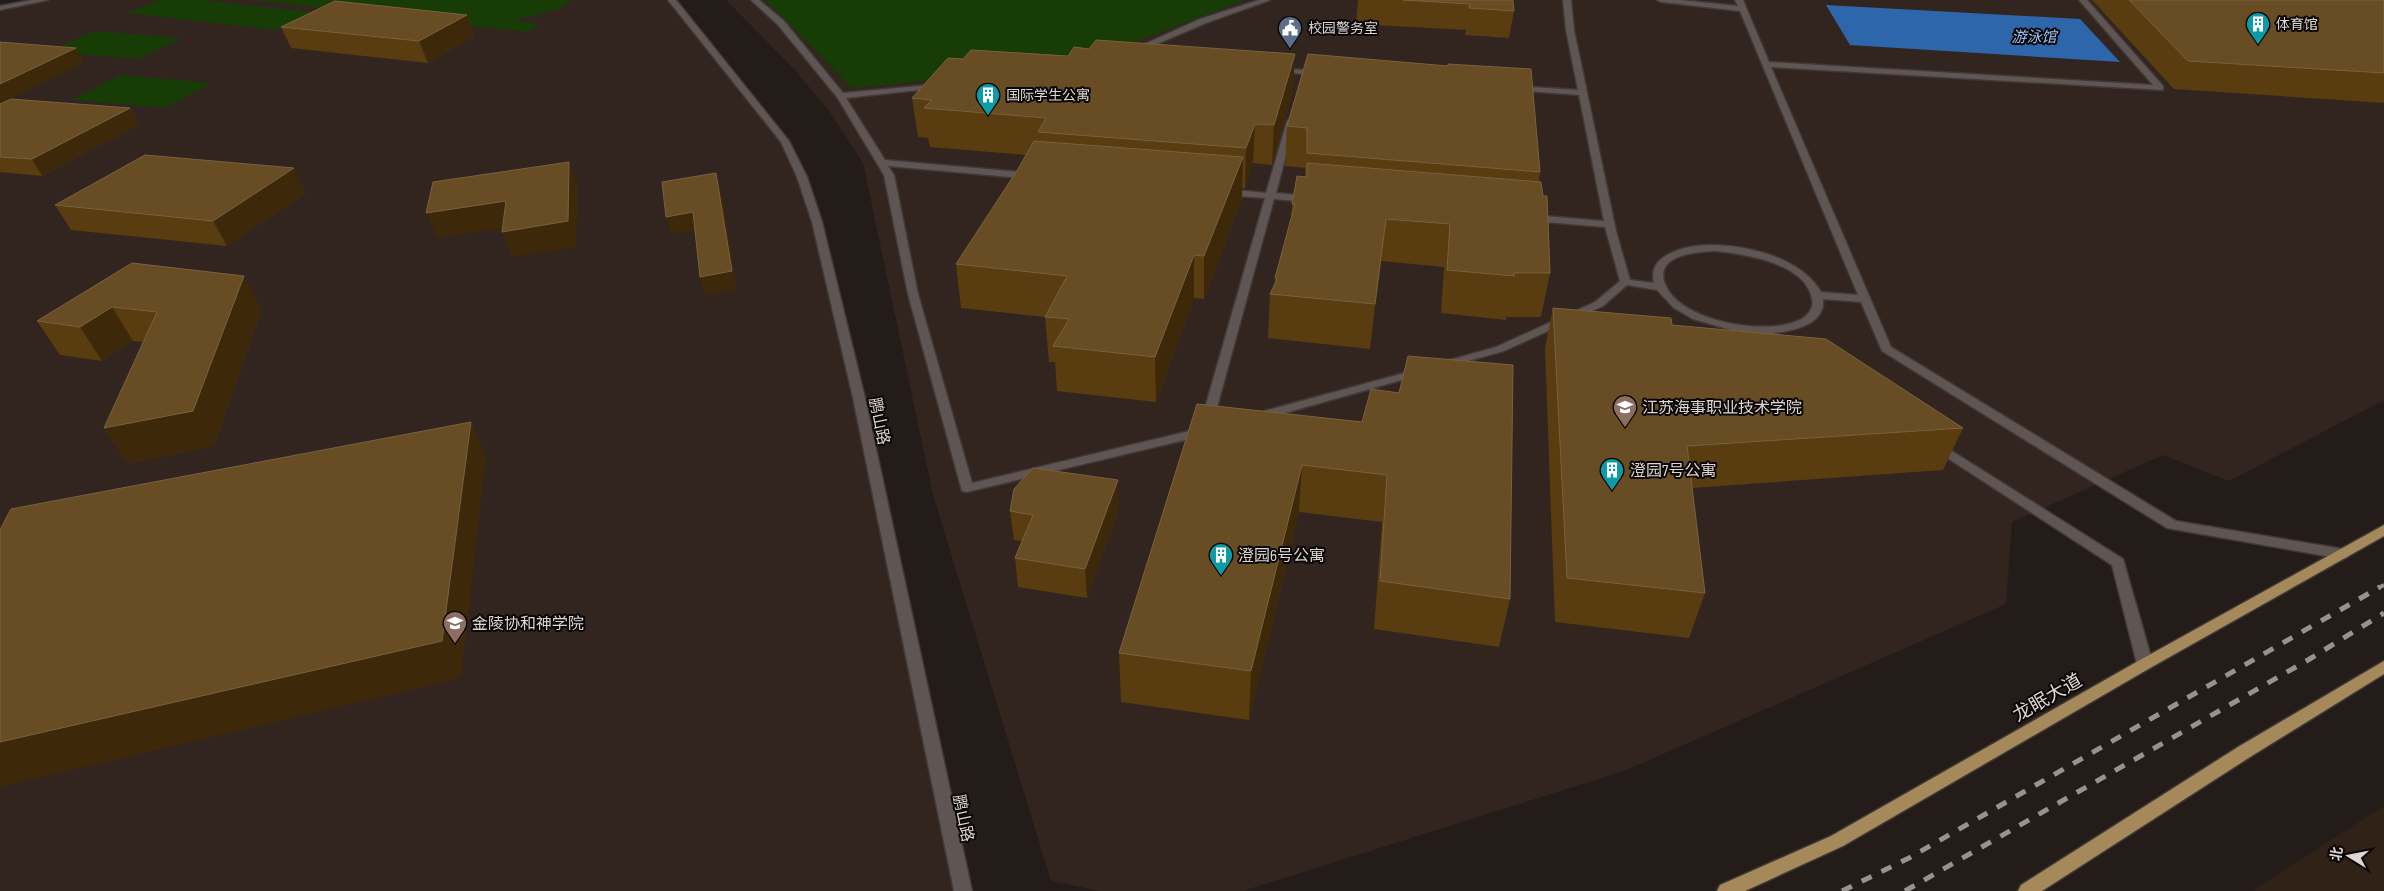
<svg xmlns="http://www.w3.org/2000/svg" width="2384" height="891" viewBox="0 0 2384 891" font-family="'Sofia Sans Condensed','Noto Sans SC',sans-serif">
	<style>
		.commercial { fill: #302216 }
		.built { fill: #322520 }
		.green { fill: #183c06 }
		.water { fill: #2e66ab }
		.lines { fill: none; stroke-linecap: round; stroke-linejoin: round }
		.minor-casing { stroke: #3f3937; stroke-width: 3 }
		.major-casing { stroke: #3f3937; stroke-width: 3 }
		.minor { fill: #5f5552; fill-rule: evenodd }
		.major { fill: #a5895a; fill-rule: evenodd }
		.rail-far1 { stroke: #98918f; stroke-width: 4; stroke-dasharray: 9 9; stroke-linecap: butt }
		.rail { stroke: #98918f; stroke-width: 5; stroke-dasharray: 11 11; stroke-linecap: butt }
		.wall { fill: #593c0f }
		.shaded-wall { fill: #3e280a }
		.building { fill: #674c24; stroke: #796240 }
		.labels { text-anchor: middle; stroke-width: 4; stroke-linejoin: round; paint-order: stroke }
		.far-poi-label { font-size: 14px; fill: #dcd6d4; stroke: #0b0706; text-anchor: start }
		.far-water-label { font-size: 15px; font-style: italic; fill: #99c5fd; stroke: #0b0706 }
		.poi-label { font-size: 16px; fill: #dcd6d4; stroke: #0b0706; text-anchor: start }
		.street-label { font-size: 16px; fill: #dcd6d4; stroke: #0b0706 }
		.near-street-label { font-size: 19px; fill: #dcd6d4; stroke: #0b0706 }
	</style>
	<rect width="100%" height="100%" fill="#241c19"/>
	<path class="commercial" d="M 2384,806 L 2384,891 L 2252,891 Z"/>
	<g class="built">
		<path d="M 44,0 L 672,0 L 785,141 L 817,222 L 963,891 L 0,891 L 0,8 Z"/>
		<path d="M 726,0 L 2384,0 L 2384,400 L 2229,481 L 2163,455 L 2012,522 L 2006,604 L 1624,771 L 1243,891 L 1101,891 L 1051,881 L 933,495 L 863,163 L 830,112 L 794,69 Z"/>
	</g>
	<g class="green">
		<path d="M 159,0 L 202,0 L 312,12 L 275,30 L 127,13 Z"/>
		<path d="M 255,0 L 572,0 L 559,9 L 515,20 L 540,24 L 528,32 Z"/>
		<path d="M 765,0 L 1244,0 L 1104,54 L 1016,72 L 852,88 Z"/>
		<path d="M 94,31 L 182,38 L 138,59 L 48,52 Z"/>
		<path d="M 120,75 L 212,83 L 166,108 L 72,100 Z"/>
	</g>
	<path class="water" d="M 1826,5 L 2080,19 L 2120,62 L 1850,45 Z"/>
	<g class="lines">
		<g class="minor-casing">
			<g id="minor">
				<path d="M 32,0 L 48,0 L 0,10 L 0,6 Z"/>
				<path d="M 668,0 L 676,0 L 789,141 L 807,177 L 822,222 L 865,398 L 972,891 L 954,891 L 853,398 L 812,222 L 797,177 L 781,142 Z"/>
				<path d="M 751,0 L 759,0 L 784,21 L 843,93 L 940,84 L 941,86 L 937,88 L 846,98 L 885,160 L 1032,173 L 1037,176 L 1032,179 L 888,166 L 894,175 L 918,294 L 972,483 L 1202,428 L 1206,429 L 1208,432 L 1206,435 L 967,492 L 962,491 L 908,294 L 884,175 L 837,97 L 778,25 Z"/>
				<path d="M 1259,0 L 1270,0 L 1206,23 L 1136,53 L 1129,51 L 1200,19 Z"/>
				<path d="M 1563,0 L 1571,0 L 1574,30 L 1616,231 L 1630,280 L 1654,283 C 1651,272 1655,263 1664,257 C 1695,236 1756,246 1787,262 C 1801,269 1813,278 1821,292 L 1858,295 L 1740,11 L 1661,2 L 1657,0 L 1680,0 L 1738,6 L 1735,0 L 1743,0 L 1769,62 L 2153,85 L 2079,0 L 2087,0 L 2163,86 L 2163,90 L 1771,67 L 1891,347 L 2176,521 L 2343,549 L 2348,551 L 2350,554 L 2348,557 L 2343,559 L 2167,528 L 1882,351 L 1861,302 L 1823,299 C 1826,325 1792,331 1773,333 L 1787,344 L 1781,347 L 1759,333 L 1731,330 L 1693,319 L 1674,308 L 1657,290 L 1627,285 L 1603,306 L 1504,351 L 1443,368 L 1439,367 L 1437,365 L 1439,363 L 1496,347 L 1595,302 L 1620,281 L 1605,227 L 1533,221 L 1528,218 L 1533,215 L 1604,221 L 1579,95 L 1516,90 L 1512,88 L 1516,86 L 1578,90 L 1566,30 ZM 1715,251 C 1744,254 1806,263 1812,299 C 1814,307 1810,313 1803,318 C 1771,338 1675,322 1664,281 C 1657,254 1698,252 1715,251 Z"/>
				<path d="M 1276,68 L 1319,71 L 1323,73 L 1319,75 L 1279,72 L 1275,70 Z"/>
				<path d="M 1291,118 L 1295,121 L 1276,193 L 1309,196 L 1314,199 L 1309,202 L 1274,199 L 1213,422 L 1207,426 L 1203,425 L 1201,422 L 1265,198 L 1226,195 L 1221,192 L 1226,189 L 1266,193 L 1287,121 Z"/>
				<path d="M 1419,369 L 1425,372 L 1423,374 L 1257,421 L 1251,417 L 1253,414 Z"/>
				<path d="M 1936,441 L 2123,559 L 2153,664 L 2150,668 L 2145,670 L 2140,668 L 2137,664 L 2112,565 L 1932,448 L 1930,445 Z"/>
			</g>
		</g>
		<g class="major-casing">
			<g id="major">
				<path d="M 2384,525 L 2384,536 L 2150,668 L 1843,846 L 1745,891 L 1717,891 L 1720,885 L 1831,836 L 2140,660 Z"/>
				<path d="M 2384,661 L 2384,674 L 2250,757 L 2042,891 L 2018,891 L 2021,885 L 2238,747 Z"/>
			</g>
		</g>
		<use href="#minor" class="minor"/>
		<use href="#major" class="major"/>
		<path class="rail-far1" d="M 2378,588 L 2384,585"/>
		<g class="rail">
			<path d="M 1842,891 L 1909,858 L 2380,587"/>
			<path d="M 1905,891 L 2308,660 L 2384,613"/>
		</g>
	</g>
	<g class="wall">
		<path d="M 1358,0 L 1513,0 L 1514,11 L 1509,38 L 1465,35 L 1466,30 L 1356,24 Z"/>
		<path d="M 2092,0 L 2384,0 L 2384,103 L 2174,89 Z"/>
		<path d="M 467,15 L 474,36 L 428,63 L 291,48 L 281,27 Z"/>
		<path d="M 1308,54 L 1540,172 L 1539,181 L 1550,273 L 1541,317 L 1506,317 L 1506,320 L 1441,313 L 1444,267 L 1381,261 L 1370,349 L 1268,338 L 1270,294 L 1275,284 L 1275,278 L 1291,220 L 1292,204 L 1305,177 L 1305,168 L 1285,166 L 1287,126 Z"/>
		<path d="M 1293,91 L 1272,165 L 1253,163 L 1245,188 L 1242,188 L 1242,198 L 1204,299 L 1194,298 L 1156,402 L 1057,391 L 1055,362 L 1049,362 L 1045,317 L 961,308 L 956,264 L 1018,169 L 1026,155 L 930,147 L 928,138 L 918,137 L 912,98 Z"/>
		<path d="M 0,104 L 130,108 L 139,124 L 42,176 L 0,172 Z"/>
		<path d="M 306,193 L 227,246 L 71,230 L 55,205 Z"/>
		<path d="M 132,263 L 262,309 L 214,446 L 128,463 L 104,428 L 144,342 L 133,341 L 102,361 L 60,355 L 37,321 Z"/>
		<path d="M 1553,308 L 1672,325 L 1963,428 L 1943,470 L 1692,488 L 1705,593 L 1689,638 L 1555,622 L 1545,348 Z"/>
		<path d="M 1197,404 L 1362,422 L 1510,599 L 1499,647 L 1374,629 L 1382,522 L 1299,512 L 1249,720 L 1121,702 L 1119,653 Z"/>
		<path d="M 1119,508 L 1087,598 L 1018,587 L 1015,558 L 1022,541 L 1014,540 L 1010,511 Z"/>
	</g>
	<g class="shaded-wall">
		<path d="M 467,15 L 474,36 L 428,63 L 419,41 Z"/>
		<path d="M 76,48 L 84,63 L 2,103 L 0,99 L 0,84 Z"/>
		<path d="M 1295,54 L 1293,91 L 1272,165 L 1274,125 Z"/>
		<path d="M 130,108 L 139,124 L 42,176 L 32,159 Z"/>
		<path d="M 1255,124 L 1253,163 L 1245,188 L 1246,148 Z"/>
		<path d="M 1243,157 L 1242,198 L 1204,299 L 1204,256 Z"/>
		<path d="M 569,162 L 578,186 L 576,247 L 512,257 L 502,232 Z"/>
		<path d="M 294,168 L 306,193 L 227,246 L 213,221 Z"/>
		<path d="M 716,173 L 721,190 L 737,289 L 705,295 L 700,277 Z"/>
		<path d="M 506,201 L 515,226 L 437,238 L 426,213 Z"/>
		<path d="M 693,212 L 698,230 L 671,234 L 666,217 Z"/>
		<path d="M 1386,219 L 1381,261 L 1370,349 L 1375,304 Z"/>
		<path d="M 1194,255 L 1194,298 L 1156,402 L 1155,357 Z"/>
		<path d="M 244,276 L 262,309 L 214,446 L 128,463 L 104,428 Z"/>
		<path d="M 112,307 L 133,341 L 102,361 L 80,327 Z"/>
		<path d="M 471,422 L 486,457 L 461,678 L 0,787 L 0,742 Z"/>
		<path d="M 1302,465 L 1299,512 L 1249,720 L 1251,671 Z"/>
		<path d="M 1118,480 L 1119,508 L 1087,598 L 1085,569 Z"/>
	</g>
	<g class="building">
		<path d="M 1403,0 L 1513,0 L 1514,11 L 1469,8 L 1470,4 Z"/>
		<path d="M 2129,0 L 2384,0 L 2384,73 L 2188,61 Z"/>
		<path d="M 335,1 L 467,15 L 419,41 L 281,27 Z"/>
		<path d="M 1096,40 L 1295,54 L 1274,125 L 1255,124 L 1246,148 L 1038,132 L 1046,118 L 924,108 L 932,100 L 912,98 L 948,58 L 963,59 L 971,50 L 1068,56 L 1074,47 L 1089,49 Z"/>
		<path d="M 0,42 L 76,48 L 0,84 Z"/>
		<path d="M 1308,54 L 1448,66 L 1448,64 L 1531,69 L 1540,172 L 1307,153 L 1307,128 L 1287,126 Z"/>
		<path d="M 11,99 L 130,108 L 32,159 L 0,157 L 0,104 Z"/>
		<path d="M 1034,141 L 1243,157 L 1204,256 L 1194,255 L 1155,357 L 1053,346 L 1069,319 L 1045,317 L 1067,276 L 956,264 L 1018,169 Z"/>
		<path d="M 145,155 L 294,168 L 213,221 L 55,205 Z"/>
		<path d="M 569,162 L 568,221 L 502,232 L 506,201 L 426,213 L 433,182 Z"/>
		<path d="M 1307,163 L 1541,182 L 1543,196 L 1547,196 L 1550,273 L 1514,273 L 1514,276 L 1447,270 L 1450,224 L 1386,219 L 1375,304 L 1270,294 L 1277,279 L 1275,278 L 1295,204 L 1292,204 L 1297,176 L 1307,177 Z"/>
		<path d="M 716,173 L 732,271 L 700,277 L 693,212 L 666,217 L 662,182 Z"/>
		<path d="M 132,263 L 244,276 L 193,411 L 104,428 L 157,312 L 112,307 L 80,327 L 37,321 Z"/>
		<path d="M 1553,308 L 1671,318 L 1672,325 L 1826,339 L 1963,428 L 1687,446 L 1705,593 L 1567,578 Z"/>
		<path d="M 1408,356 L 1513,365 L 1510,599 L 1380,581 L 1387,475 L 1302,465 L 1251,671 L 1119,653 L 1197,404 L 1362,422 L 1371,389 L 1399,393 Z"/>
		<path d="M 471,422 L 442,641 L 0,742 L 0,530 L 11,509 Z"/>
		<path d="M 1033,468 L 1118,480 L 1085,569 L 1015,558 L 1033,515 L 1010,511 L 1014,489 Z"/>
	</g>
	<defs>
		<g id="building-pin" transform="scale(1.25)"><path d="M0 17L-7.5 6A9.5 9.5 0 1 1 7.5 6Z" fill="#0f9aa8" stroke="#0b0706"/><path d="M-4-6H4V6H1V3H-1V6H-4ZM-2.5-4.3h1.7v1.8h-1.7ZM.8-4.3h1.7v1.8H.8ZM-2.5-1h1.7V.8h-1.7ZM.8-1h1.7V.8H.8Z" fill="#fff"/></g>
		<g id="civic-pin" transform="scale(1.25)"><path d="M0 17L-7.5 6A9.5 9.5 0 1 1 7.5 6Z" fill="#5c6f8a" stroke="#0b0706"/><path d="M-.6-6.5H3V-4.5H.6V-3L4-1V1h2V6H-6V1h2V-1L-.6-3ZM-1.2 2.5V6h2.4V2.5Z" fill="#fff"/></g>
		<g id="university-pin" transform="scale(1.25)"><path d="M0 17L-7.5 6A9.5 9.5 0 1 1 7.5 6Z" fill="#8d6e63" stroke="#0b0706"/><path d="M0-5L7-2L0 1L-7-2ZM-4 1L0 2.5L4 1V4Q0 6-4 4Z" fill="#fff"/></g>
	</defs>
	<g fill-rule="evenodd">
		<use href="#building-pin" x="2258" y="24"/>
		<use href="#civic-pin" x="1290" y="28"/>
		<use href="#building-pin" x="988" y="95"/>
		<use href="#university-pin" x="1625" y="407"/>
		<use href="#building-pin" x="1612" y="470"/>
		<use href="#building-pin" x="1221" y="555"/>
		<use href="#university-pin" x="455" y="623"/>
	</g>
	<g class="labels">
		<g class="far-poi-label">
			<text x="2276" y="29">体育馆</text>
			<text x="1308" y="33">校园警务室</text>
			<text x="1006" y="100">国际学生公寓</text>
		</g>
		<g class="far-water-label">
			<text x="2034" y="42">游泳馆</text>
		</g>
		<g class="poi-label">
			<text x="1642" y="413">江苏海事职业技术学院</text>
			<text x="1630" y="476">澄园7号公寓</text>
			<text x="1238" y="561">澄园6号公寓</text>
			<text x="472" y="629">金陵协和神学院</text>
		</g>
		<g class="street-label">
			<text transform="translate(880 421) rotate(78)" y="6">鹏山路</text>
			<text transform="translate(964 818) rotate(78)" y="6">鹏山路</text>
		</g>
		<g class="near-street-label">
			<text transform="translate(2047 697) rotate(-30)" y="7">龙眠大道</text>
		</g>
	</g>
	<g transform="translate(2349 856) rotate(280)" stroke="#0b0706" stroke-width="4" paint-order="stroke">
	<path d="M0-4L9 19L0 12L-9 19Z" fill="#dcd6d4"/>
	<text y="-8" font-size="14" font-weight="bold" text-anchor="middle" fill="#dcd6d4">北</text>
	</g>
</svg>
